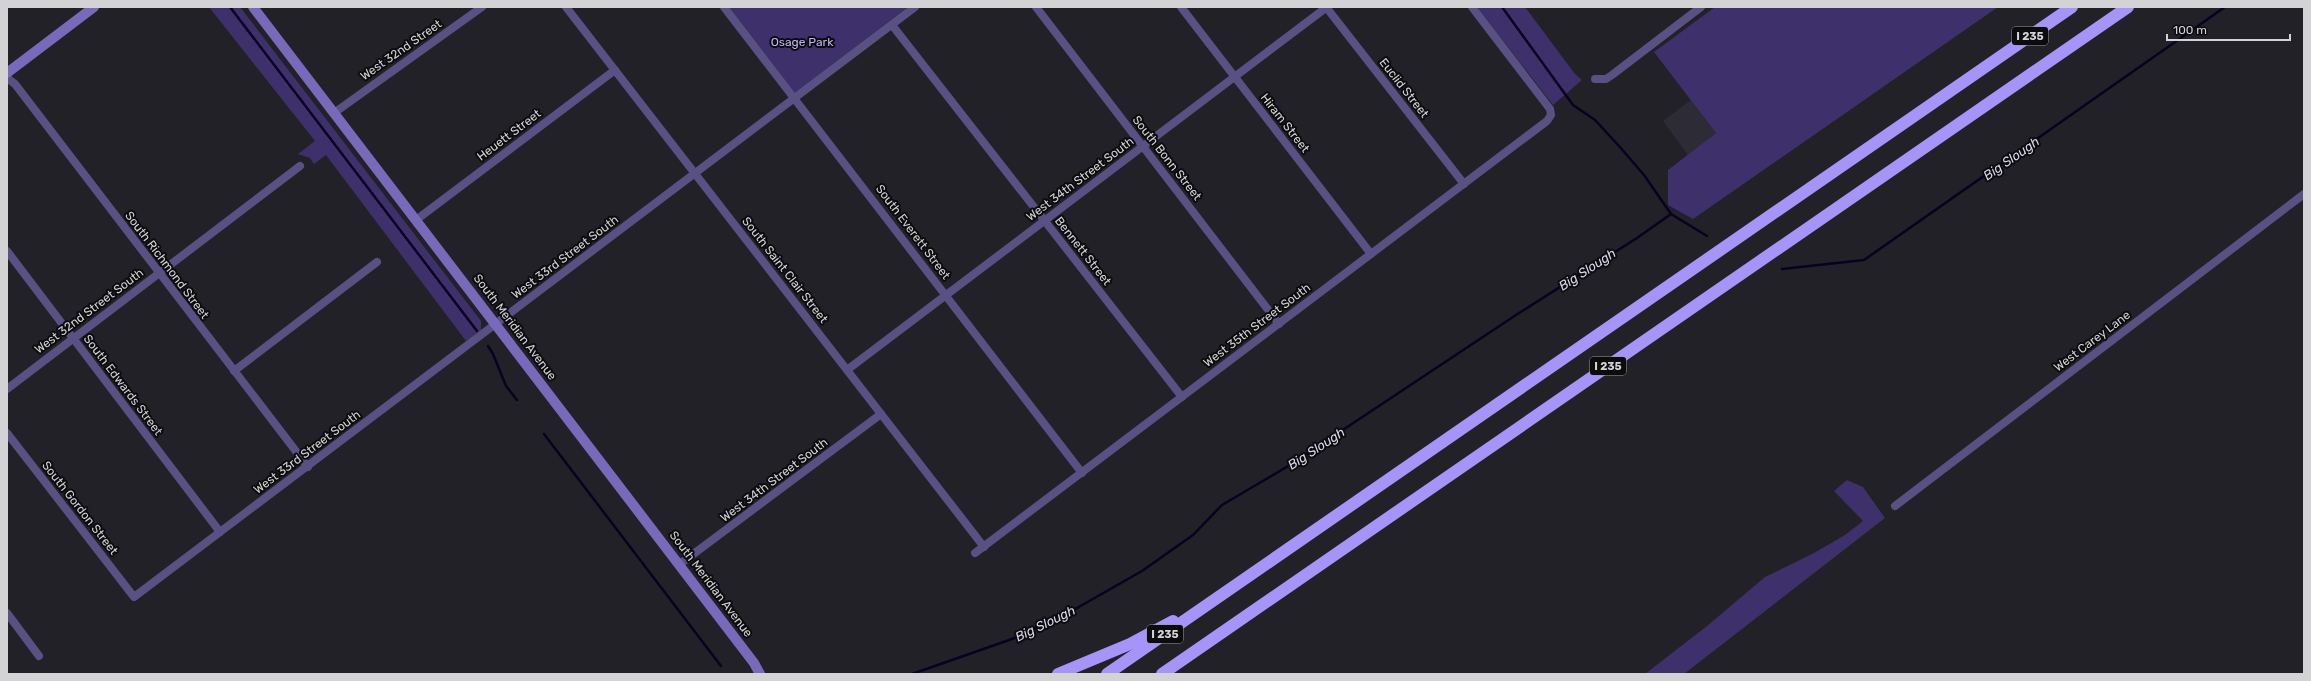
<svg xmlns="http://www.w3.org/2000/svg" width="2311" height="681" viewBox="0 0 2311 681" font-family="Rubik,sans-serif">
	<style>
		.built { fill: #2c2b36 }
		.green { fill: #3e316b }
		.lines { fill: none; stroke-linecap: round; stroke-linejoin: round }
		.stream { stroke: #0a0022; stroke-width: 2.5 }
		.street { stroke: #595183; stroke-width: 8 }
		.secondary { stroke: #7969bb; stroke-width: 10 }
		.highway { stroke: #a794f9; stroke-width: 12 }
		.labels { text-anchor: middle; stroke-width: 4; stroke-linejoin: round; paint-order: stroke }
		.shield { fill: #0c0b0e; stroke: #97979a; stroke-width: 1 }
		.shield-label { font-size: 11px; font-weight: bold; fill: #d3d3d6 }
		.park-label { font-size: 12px; fill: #bfb5f6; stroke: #0c0b0e }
		.street-label { font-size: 12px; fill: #d3d3d6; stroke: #0c0b0e }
		.water-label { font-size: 13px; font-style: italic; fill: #dad8ee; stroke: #0c0b0e }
	</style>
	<rect width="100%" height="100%" fill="#222127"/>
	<path class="built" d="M 1691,100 L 1716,133 L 1688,155 L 1663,121 Z"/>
	<g class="green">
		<path d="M 209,7 L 240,7 L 481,321 L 481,330 L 466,341 L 326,155 L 314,164 L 310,158 L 298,154 L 315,141 Z"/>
		<path d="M 729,7 L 908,7 L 795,93 Z"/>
		<path d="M 1477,7 L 1525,7 L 1575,74 L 1582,80 L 1553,105 Z"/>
		<path d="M 1715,7 L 1998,7 L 1693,219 L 1668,205 L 1668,170 L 1716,133 L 1654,52 Z"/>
		<path d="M 1847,480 L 1863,487 L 1885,518 L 1684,674 L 1645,674 L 1707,626 L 1765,577 L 1814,553 L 1845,535 L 1863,521 L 1834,491 Z"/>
	</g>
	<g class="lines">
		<g class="stream">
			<path d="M 230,7 L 477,331"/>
			<path d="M 1502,7 L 1573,105 L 1595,120 L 1619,146 L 1644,175 L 1671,214"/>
			<path d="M 1782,269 L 1864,260 L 2225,7"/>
			<path d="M 488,346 L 493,354 L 506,386 L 517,400"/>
			<path d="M 544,434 L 721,666"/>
			<path d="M 912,674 L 1012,639 L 1077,608 L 1142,571 L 1193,535 L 1222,505 L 1290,465 L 1516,315 L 1637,238 L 1671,214 L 1707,236"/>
		</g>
		<g class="street">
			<path d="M 566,7 L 984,547"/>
			<path d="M 724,7 L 1082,473"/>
			<path d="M 1036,7 L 1279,324"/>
			<path d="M 1181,7 L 1371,254"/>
			<path d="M 1326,7 L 1464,184"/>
			<path d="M 892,25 L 1182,397"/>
			<path d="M 7,78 L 15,84 L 308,467"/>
			<path d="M 1595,79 L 1606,79 L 1612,75 L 1701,7"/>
			<path d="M 334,113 L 482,7"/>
			<path d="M 416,220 L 615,70"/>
			<path d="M 7,251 L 220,532"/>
			<path d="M 847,370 L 1327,7"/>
			<path d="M 234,371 L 377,262"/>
			<path d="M 7,389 L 300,166"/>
			<path d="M 7,433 L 134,597 L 915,7"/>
			<path d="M 1895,506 L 2304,194"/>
			<path d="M 975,553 L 1547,121 L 1551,115 L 1550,109 L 1472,7"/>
			<path d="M 680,564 L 881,414"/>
			<path d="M 7,613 L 39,656"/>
		</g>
		<g class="secondary">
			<path d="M 253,7 L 754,663 L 760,674"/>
			<path d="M 7,73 L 94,7"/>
		</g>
		<g class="highway">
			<path d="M 1058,674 L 1130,644 L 1173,621"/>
			<path d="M 1107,674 L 2072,7"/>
			<path d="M 1162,674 L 2128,7"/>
		</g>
	</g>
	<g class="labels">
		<g class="shield">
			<rect x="2012" y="27" width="36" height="18" rx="3"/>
			<rect x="1590" y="357" width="36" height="18" rx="3"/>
			<rect x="1147" y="625" width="36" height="18" rx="3"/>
		</g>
		<g class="shield-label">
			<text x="2030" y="40">I 235</text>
			<text x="1608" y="370">I 235</text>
			<text x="1165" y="638">I 235</text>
		</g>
		<g class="park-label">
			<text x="802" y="46">Osage Park</text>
		</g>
		<g class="street-label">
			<text transform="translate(401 50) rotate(-35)" y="4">West 32nd Street</text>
			<text transform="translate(1404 88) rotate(52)" y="4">Euclid Street</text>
			<text transform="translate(1285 123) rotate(52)" y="4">Hiram Street</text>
			<text transform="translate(509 135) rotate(-37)" y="4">Heuett Street</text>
			<text transform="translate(1167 158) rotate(52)" y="4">South Bonn Street</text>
			<text transform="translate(1080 179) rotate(-37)" y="4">West 34th Street South</text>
			<text transform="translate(913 232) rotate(53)" y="4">South Everett Street</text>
			<text transform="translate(1083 251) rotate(52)" y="4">Bennett Street</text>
			<text transform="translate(565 257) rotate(-37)" y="4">West 33rd Street South</text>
			<text transform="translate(167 265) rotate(53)" y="4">South Richmond Street</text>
			<text transform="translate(785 270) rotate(52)" y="4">South Saint Clair Street</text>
			<text transform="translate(89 311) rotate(-37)" y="4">West 32nd Street South</text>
			<text transform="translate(1257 325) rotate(-37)" y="4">West 35th Street South</text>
			<text transform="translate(515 327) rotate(53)" y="4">South Meridian Avenue</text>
			<text transform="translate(2092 341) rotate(-37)" y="4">West Carey Lane</text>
			<text transform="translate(123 385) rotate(53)" y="4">South Edwards Street</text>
			<text transform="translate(307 452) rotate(-37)" y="4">West 33rd Street South</text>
			<text transform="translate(774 480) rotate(-37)" y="4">West 34th Street South</text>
			<text transform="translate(80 508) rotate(52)" y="4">South Gordon Street</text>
			<text transform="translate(711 584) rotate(53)" y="4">South Meridian Avenue</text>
		</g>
		<g class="water-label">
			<text transform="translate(2011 158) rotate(-35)" y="5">Big Slough</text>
			<text transform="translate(1587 269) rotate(-33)" y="5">Big Slough</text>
			<text transform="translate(1316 448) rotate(-33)" y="5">Big Slough</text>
			<text transform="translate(1045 623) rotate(-26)" y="5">Big Slough</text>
		</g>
	</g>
	<rect width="2311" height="681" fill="none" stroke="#d3d3d6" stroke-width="16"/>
	<path d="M2167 34v6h123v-6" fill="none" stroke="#d3d3d6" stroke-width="2"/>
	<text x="2173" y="34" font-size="12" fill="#d3d3d6" stroke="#0c0b0e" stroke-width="3" paint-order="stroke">100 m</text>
</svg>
